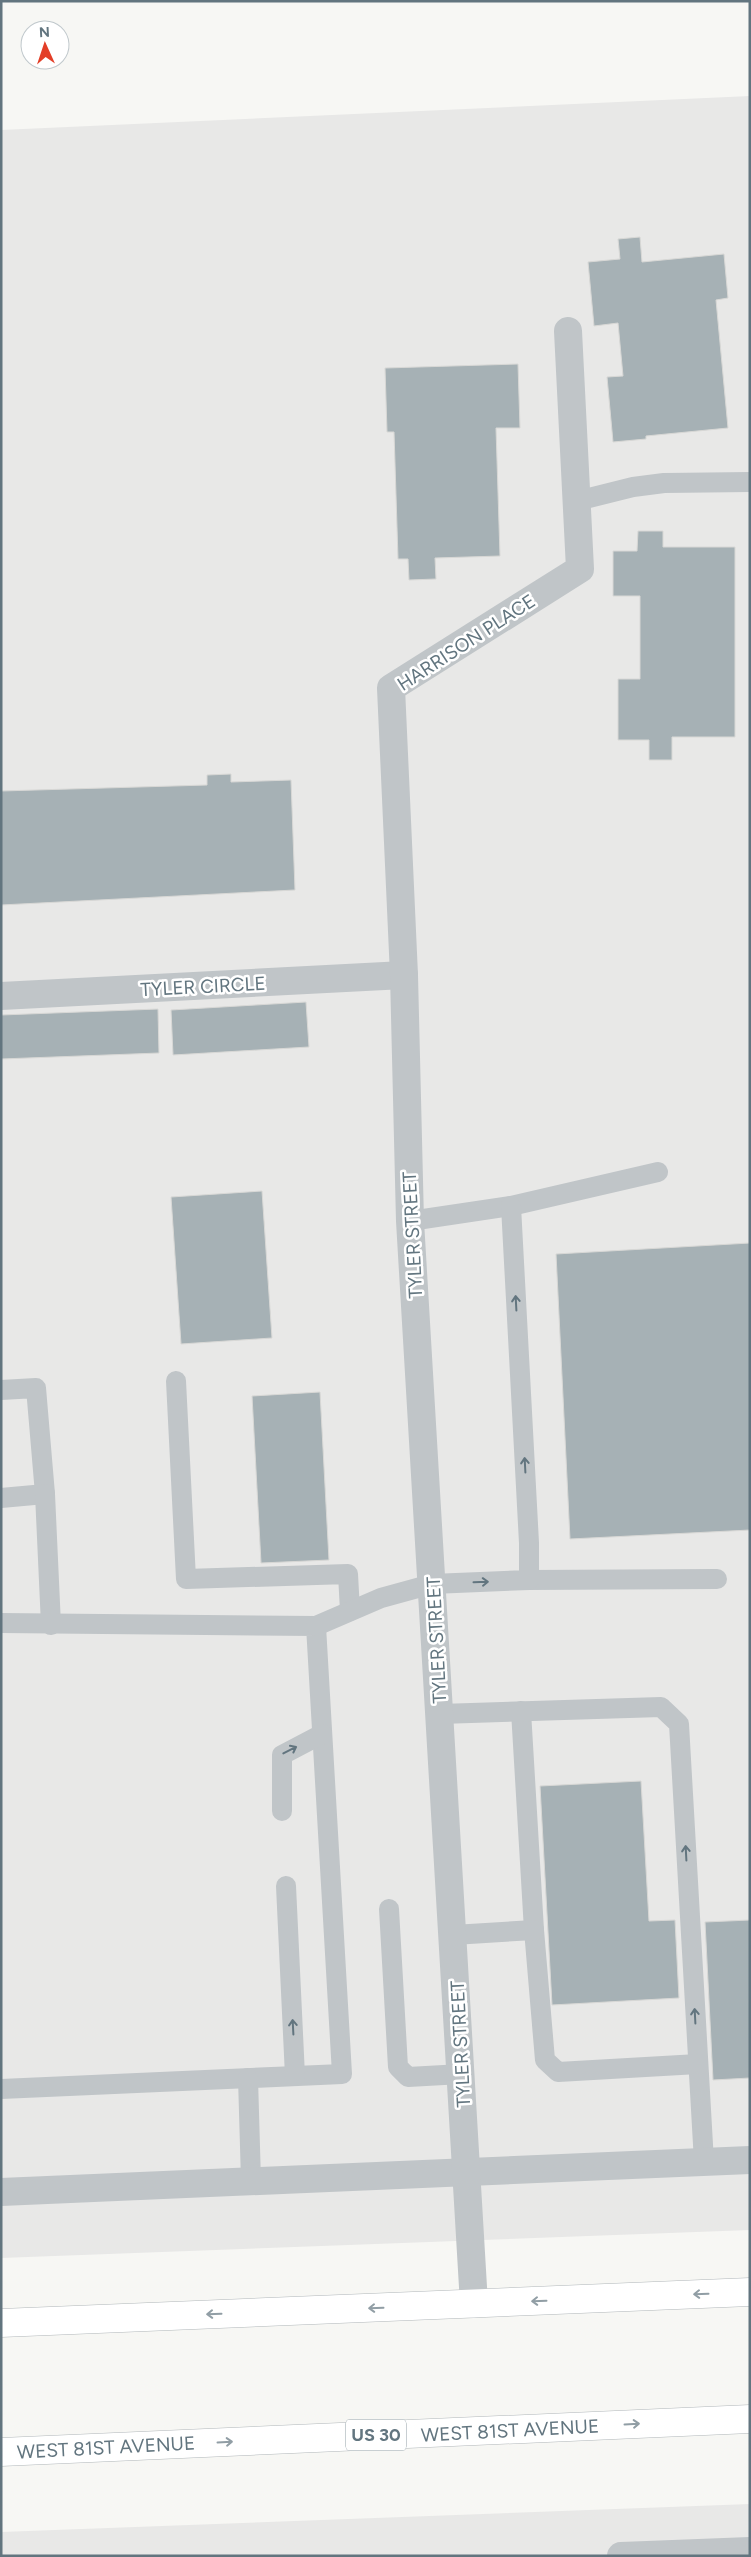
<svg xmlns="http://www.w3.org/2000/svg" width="751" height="2557" viewBox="0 0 751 2557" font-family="Figtree,sans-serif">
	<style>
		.built { fill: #e8e8e7 }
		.building { fill: #a6b1b5; stroke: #d8d8d6 }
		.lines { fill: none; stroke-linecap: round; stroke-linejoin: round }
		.primary-casing { stroke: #b1b7ba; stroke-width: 29 }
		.lane { stroke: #c0c5c8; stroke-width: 20 }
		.street { stroke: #c0c5c8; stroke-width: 28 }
		.primary { stroke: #fff; stroke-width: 28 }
		.oneway { stroke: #62757f }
		.oneway2 { stroke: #919ea5 }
		.labels { text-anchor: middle; stroke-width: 5; stroke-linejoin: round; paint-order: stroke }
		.shield { fill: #fff; stroke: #919ea5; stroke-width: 1 }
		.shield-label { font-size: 18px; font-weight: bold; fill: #62757f }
		.street-label { font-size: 19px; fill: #62757f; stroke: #fff }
	</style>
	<rect width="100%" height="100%" fill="#f7f7f4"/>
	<g class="built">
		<path d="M 750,96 L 750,2230 L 1,2258 L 1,130 Z"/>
		<path d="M 750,2504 L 750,2556 L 1,2556 L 1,2532 Z"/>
	</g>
	<g class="building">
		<path d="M 640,237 L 642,262 L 724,254 L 728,298 L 716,300 L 728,428 L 646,436 L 646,439 L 613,442 L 607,377 L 623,376 L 618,323 L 594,326 L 588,262 L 620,259 L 618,239 Z"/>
		<path d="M 518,364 L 520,428 L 496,428 L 500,556 L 435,558 L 436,579 L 409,580 L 408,559 L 398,559 L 394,432 L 387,432 L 385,368 Z"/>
		<path d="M 638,531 L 663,531 L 663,547 L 735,547 L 735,737 L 672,737 L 672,760 L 649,760 L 649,740 L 618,740 L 618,679 L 640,679 L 640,596 L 613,596 L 613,551 L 637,551 Z"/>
		<path d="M 231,774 L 231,782 L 291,780 L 295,890 L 1,905 L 1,791 L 207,785 L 207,775 Z"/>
		<path d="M 306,1002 L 309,1047 L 173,1055 L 171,1010 Z"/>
		<path d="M 158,1009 L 159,1053 L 1,1059 L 1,1015 Z"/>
		<path d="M 262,1191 L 272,1338 L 181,1344 L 171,1197 Z"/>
		<path d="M 750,1243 L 750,1530 L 570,1539 L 556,1254 Z"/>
		<path d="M 320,1392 L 329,1560 L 261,1563 L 252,1396 Z"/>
		<path d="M 641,1781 L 649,1921 L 675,1920 L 679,1998 L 552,2005 L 540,1786 Z"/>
		<path d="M 750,1920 L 750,2078 L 713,2080 L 705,1922 Z"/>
	</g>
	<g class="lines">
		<g class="primary-casing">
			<g id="primary">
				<path d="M 1,2323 L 750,2292"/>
				<path d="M 1,2452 L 750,2419"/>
			</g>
		</g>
		<g class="lane">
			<path d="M 577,501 L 633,487 L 664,483 L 750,482"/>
			<path d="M 410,1221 L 511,1206 L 658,1172"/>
			<path d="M 176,1381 L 186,1579 L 348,1574 L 350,1611"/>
			<path d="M 1,1390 L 36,1388 L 45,1494 L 1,1498"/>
			<path d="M 45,1494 L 51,1625"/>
			<path d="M 529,1580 L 717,1579"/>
			<path d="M 1,1623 L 316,1626 L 342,2074 L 1,2089"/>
			<path d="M 316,1626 L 381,1598 L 432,1584 L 529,1580 L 529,1543 L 511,1206"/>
			<path d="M 521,1711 L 534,1930 L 545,2060 L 558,2072 L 698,2064"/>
			<path d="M 440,1714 L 661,1707 L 679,1724 L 704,2162"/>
			<path d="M 282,1811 L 282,1755 L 322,1734"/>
			<path d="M 286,1886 L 295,2076"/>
			<path d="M 389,1909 L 398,2067 L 408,2077 L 462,2074"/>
			<path d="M 453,1935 L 534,1930"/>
			<path d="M 248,2078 L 251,2181"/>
		</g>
		<g class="street">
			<path d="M 1,996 L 404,975"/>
			<path d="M 1,2192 L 750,2160"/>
			<path d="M 474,2304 L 410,1221 L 404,975 L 391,688 L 580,569 L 568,331"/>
			<path d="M 621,2556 L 750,2551"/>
		</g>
		<use href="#primary" class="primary"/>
	</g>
	<defs><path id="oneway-shaft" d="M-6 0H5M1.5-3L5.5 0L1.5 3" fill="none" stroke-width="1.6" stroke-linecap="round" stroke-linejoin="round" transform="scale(1.25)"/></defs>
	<g class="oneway">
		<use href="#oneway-shaft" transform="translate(516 1303) rotate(-93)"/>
		<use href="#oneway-shaft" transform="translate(525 1465) rotate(-93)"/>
		<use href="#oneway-shaft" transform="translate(481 1582) rotate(-2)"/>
		<use href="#oneway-shaft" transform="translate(290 1750) rotate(-27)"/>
		<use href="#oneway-shaft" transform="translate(686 1853) rotate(-93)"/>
		<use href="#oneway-shaft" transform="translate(695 2016) rotate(-93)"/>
		<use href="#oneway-shaft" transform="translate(293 2027) rotate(-93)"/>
	</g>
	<g class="oneway2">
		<use href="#oneway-shaft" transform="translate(701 2294) rotate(178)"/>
		<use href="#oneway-shaft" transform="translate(539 2301) rotate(178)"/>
		<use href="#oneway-shaft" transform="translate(376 2308) rotate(178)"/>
		<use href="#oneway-shaft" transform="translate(214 2314) rotate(178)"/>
		<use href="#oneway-shaft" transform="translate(632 2424) rotate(-3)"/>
		<use href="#oneway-shaft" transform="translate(225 2442) rotate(-3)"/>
	</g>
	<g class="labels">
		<rect class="shield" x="346" y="2419.5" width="60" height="31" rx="4"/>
		<g class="shield-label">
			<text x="376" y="2441">US 30</text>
		</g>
		<g class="street-label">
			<text transform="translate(466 642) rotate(-33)" y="7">HARRISON PLACE</text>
			<text transform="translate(203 986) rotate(-3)" y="7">TYLER CIRCLE</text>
			<text transform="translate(412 1235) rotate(-93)" y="7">TYLER STREET</text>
			<text transform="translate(436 1640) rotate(-93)" y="7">TYLER STREET</text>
			<text transform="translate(460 2044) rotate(-93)" y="7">TYLER STREET</text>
			<text transform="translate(510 2430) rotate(-3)" y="7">WEST 81ST AVENUE</text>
			<text transform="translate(106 2447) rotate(-3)" y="7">WEST 81ST AVENUE</text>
		</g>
	</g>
	<rect width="751" height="2557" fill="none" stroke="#62757f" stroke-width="5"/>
	<g transform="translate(45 45) rotate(357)"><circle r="24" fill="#ffffff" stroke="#c0c8cc"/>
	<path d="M0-4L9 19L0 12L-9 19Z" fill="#e33e27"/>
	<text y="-8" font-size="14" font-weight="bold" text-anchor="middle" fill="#62757f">N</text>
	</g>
</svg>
